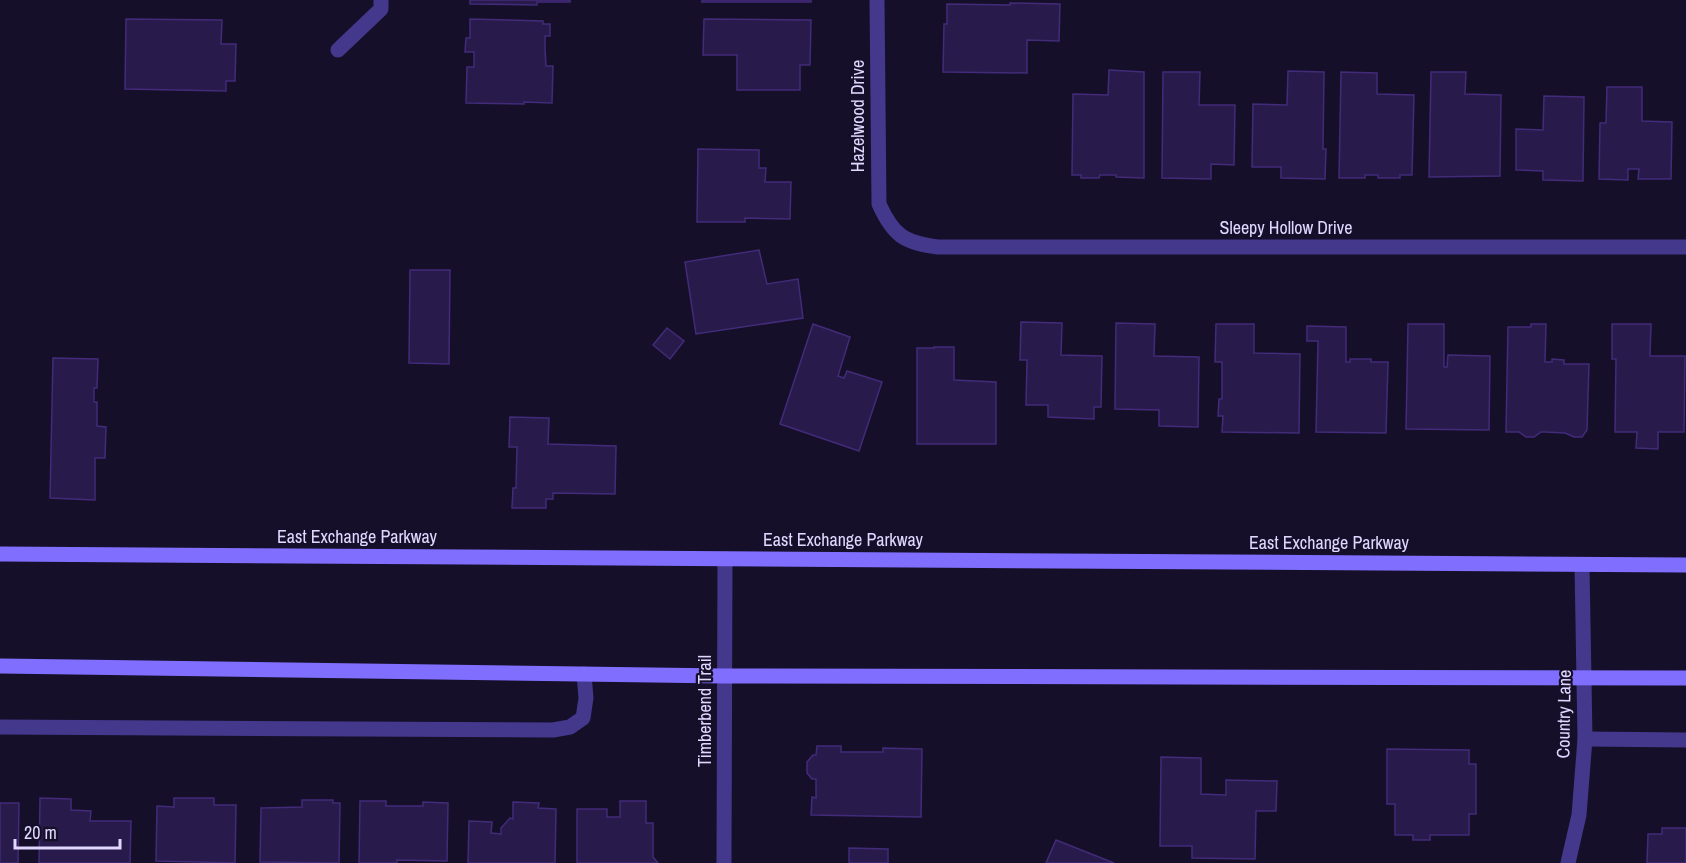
<svg xmlns="http://www.w3.org/2000/svg" width="1686" height="863" viewBox="0 0 1686 863" font-family="'Archivo Narrow',sans-serif">
	<style>
		.building { fill: #291a4c; stroke: #422b79; stroke-width: 1.5 }
		.lines { fill: none; stroke-linecap: round; stroke-linejoin: round }
		.minor { stroke: #43388b; stroke-width: 15 }
		.tertiary { stroke: #43388b; stroke-width: 15 }
		.secondary { stroke: #806fff; stroke-width: 15 }
		.labels { text-anchor: middle; stroke-width: 4.5; stroke-linejoin: round; paint-order: stroke }
		.street-label { font-size: 18px; fill: #e0d8ff; stroke: #160f2a }
	</style>
	<rect width="100%" height="100%" fill="#160f2a"/>
	<g class="building">
		<path d="M 470,0 L 570,0 L 570,2 L 537,2 L 537,5 L 470,4 Z"/>
		<rect x="702" y="0" width="109" height="2"/>
		<path d="M 1010,3 L 1060,4 L 1059,41 L 1027,40 L 1027,73 L 943,72 L 944,24 L 947,24 L 947,4 L 1010,5 Z"/>
		<path d="M 126,19 L 222,20 L 221,44 L 236,44 L 235,81 L 226,81 L 226,91 L 125,89 Z"/>
		<path d="M 470,19 L 543,21 L 543,24 L 550,24 L 550,36 L 545,36 L 545,49 L 546,66 L 553,66 L 552,103 L 524,102 L 524,104 L 466,103 L 467,67 L 474,67 L 474,52 L 465,52 L 466,38 L 470,38 Z"/>
		<path d="M 704,19 L 811,20 L 810,65 L 800,65 L 800,90 L 737,90 L 737,55 L 703,55 Z"/>
		<path d="M 1109,70 L 1144,72 L 1144,178 L 1116,177 L 1116,175 L 1100,175 L 1099,178 L 1081,178 L 1081,175 L 1072,175 L 1073,94 L 1108,95 Z"/>
		<path d="M 1288,71 L 1324,72 L 1323,149 L 1326,149 L 1325,179 L 1281,178 L 1281,167 L 1252,167 L 1253,104 L 1287,105 Z"/>
		<path d="M 1163,72 L 1200,72 L 1199,105 L 1235,105 L 1234,165 L 1211,164 L 1211,179 L 1162,178 Z"/>
		<path d="M 1341,72 L 1377,73 L 1377,94 L 1414,95 L 1412,175 L 1400,175 L 1400,178 L 1378,178 L 1378,175 L 1365,175 L 1365,178 L 1339,178 Z"/>
		<path d="M 1431,72 L 1466,72 L 1465,94 L 1501,95 L 1500,176 L 1429,177 Z"/>
		<path d="M 1607,87 L 1642,87 L 1642,121 L 1672,122 L 1671,179 L 1638,179 L 1639,169 L 1628,169 L 1628,180 L 1599,179 L 1600,123 L 1606,123 Z"/>
		<path d="M 1544,96 L 1584,97 L 1583,181 L 1543,180 L 1543,171 L 1516,170 L 1516,129 L 1543,130 Z"/>
		<path d="M 698,149 L 759,150 L 759,168 L 766,168 L 765,182 L 791,182 L 790,219 L 745,218 L 745,222 L 697,222 Z"/>
		<path d="M 759,250 L 767,284 L 798,279 L 803,318 L 696,334 L 685,262 Z"/>
		<path d="M 410,270 L 450,270 L 449,364 L 409,363 Z"/>
		<path d="M 1021,322 L 1062,323 L 1061,355 L 1102,356 L 1101,407 L 1094,407 L 1094,419 L 1048,417 L 1048,405 L 1026,405 L 1027,360 L 1020,360 Z"/>
		<path d="M 1116,323 L 1155,324 L 1154,356 L 1199,357 L 1198,427 L 1159,426 L 1159,410 L 1115,409 Z"/>
		<path d="M 813,324 L 850,337 L 838,376 L 844,378 L 847,371 L 882,382 L 859,451 L 780,424 Z"/>
		<path d="M 1216,324 L 1254,324 L 1254,353 L 1300,354 L 1299,433 L 1222,432 L 1223,416 L 1218,416 L 1219,399 L 1222,399 L 1222,362 L 1215,362 Z"/>
		<path d="M 1408,324 L 1444,324 L 1444,367 L 1447,367 L 1448,355 L 1490,356 L 1489,430 L 1406,429 Z"/>
		<path d="M 1531,324 L 1546,324 L 1545,362 L 1552,362 L 1552,359 L 1564,360 L 1564,364 L 1589,364 L 1587,430 L 1582,437 L 1574,437 L 1565,433 L 1545,432 L 1541,432 L 1534,437 L 1526,437 L 1519,432 L 1506,432 L 1508,327 L 1531,327 Z"/>
		<path d="M 1612,324 L 1651,324 L 1650,356 L 1685,356 L 1684,432 L 1658,432 L 1658,449 L 1636,448 L 1637,432 L 1615,432 L 1616,359 L 1612,359 Z"/>
		<path d="M 1307,326 L 1346,327 L 1346,362 L 1350,362 L 1350,359 L 1371,359 L 1371,362 L 1388,362 L 1386,433 L 1316,432 L 1318,341 L 1307,341 Z"/>
		<path d="M 667,328 L 684,341 L 670,359 L 653,345 Z"/>
		<path d="M 934,347 L 954,347 L 954,380 L 996,382 L 996,444 L 917,444 L 917,348 L 934,348 Z"/>
		<path d="M 53,358 L 98,359 L 97,388 L 94,388 L 94,402 L 97,402 L 97,426 L 106,427 L 105,458 L 95,458 L 95,500 L 50,498 Z"/>
		<path d="M 510,417 L 549,418 L 548,444 L 616,446 L 615,494 L 553,493 L 553,499 L 546,499 L 546,508 L 512,508 L 513,488 L 516,488 L 517,447 L 509,447 Z"/>
		<path d="M 817,746 L 841,746 L 841,752 L 883,752 L 883,748 L 922,749 L 921,817 L 811,815 L 812,797 L 816,798 L 816,779 L 812,779 L 807,773 L 807,762 L 813,755 L 816,755 Z"/>
		<path d="M 1387,749 L 1469,750 L 1469,764 L 1476,764 L 1476,814 L 1469,814 L 1469,835 L 1430,835 L 1430,840 L 1413,840 L 1413,835 L 1395,835 L 1395,804 L 1387,804 Z"/>
		<path d="M 1161,757 L 1201,758 L 1201,794 L 1226,795 L 1226,780 L 1277,781 L 1276,811 L 1256,811 L 1255,859 L 1192,858 L 1192,846 L 1160,846 Z"/>
		<path d="M 40,798 L 71,799 L 71,810 L 91,811 L 90,821 L 131,821 L 130,863 L 39,863 Z"/>
		<path d="M 174,798 L 214,798 L 214,805 L 236,805 L 235,863 L 156,861 L 157,806 L 174,807 Z"/>
		<path d="M 302,800 L 333,800 L 333,803 L 340,803 L 339,863 L 260,862 L 261,808 L 302,807 Z"/>
		<path d="M 360,801 L 386,801 L 386,806 L 423,806 L 423,802 L 448,803 L 447,861 L 397,860 L 397,863 L 359,863 Z"/>
		<path d="M 620,801 L 646,801 L 646,823 L 653,823 L 653,857 L 658,863 L 577,863 L 577,809 L 607,809 L 607,817 L 620,817 Z"/>
		<path d="M 513,802 L 539,803 L 538,808 L 556,809 L 555,863 L 468,863 L 469,821 L 492,822 L 491,833 L 501,834 L 501,828 L 510,818 L 513,819 Z"/>
		<path d="M 0,803 L 19,803 L 18,863 L 0,863 Z"/>
		<path d="M 1662,828 L 1686,828 L 1686,863 L 1647,863 L 1648,834 L 1662,834 Z"/>
		<path d="M 1056,840 L 1114,863 L 1046,863 Z"/>
		<path d="M 849,848 L 888,849 L 888,863 L 849,863 Z"/>
	</g>
	<g class="lines">
		<g class="minor">
			<path d="M 877,0 L 879,204 C 893,235 904,243 938,247 L 1686,247"/>
			<path d="M 338,50 L 381,9 L 381,0"/>
			<path d="M 0,727 L 553,730 L 570,727 L 583,718 L 586,698 L 584,674"/>
			<path d="M 1585,739 L 1686,740"/>
			<path d="M 724,863 L 725,559"/>
		</g>
		<path class="tertiary" d="M 1568,863 L 1579,815 L 1585,739 L 1582,565"/>
		<g class="secondary">
			<path d="M 0,554 L 1686,565"/>
			<path d="M 0,666 L 724,676 L 1686,678"/>
		</g>
	</g>
	<g class="labels">
		<g class="street-label">
			<text transform="translate(858 116) rotate(-90)" y="6">Hazelwood Drive</text>
			<text x="1286" y="234">Sleepy Hollow Drive</text>
			<text x="357" y="543">East Exchange Parkway</text>
			<text x="843" y="546">East Exchange Parkway</text>
			<text x="1329" y="549">East Exchange Parkway</text>
			<text transform="translate(705 711) rotate(-90)" y="6">Timberbend Trail</text>
			<text transform="translate(1564 714) rotate(-89)" y="6">Country Lane</text>
		</g>
	</g>
	<path d="M15 839v9h105v-9" fill="none" stroke="#e0d8ff" stroke-width="3"/>
	<text x="24" y="839" font-size="18" fill="#e0d8ff" stroke="#160f2a" stroke-width="4.5" paint-order="stroke">20 m</text>
</svg>
